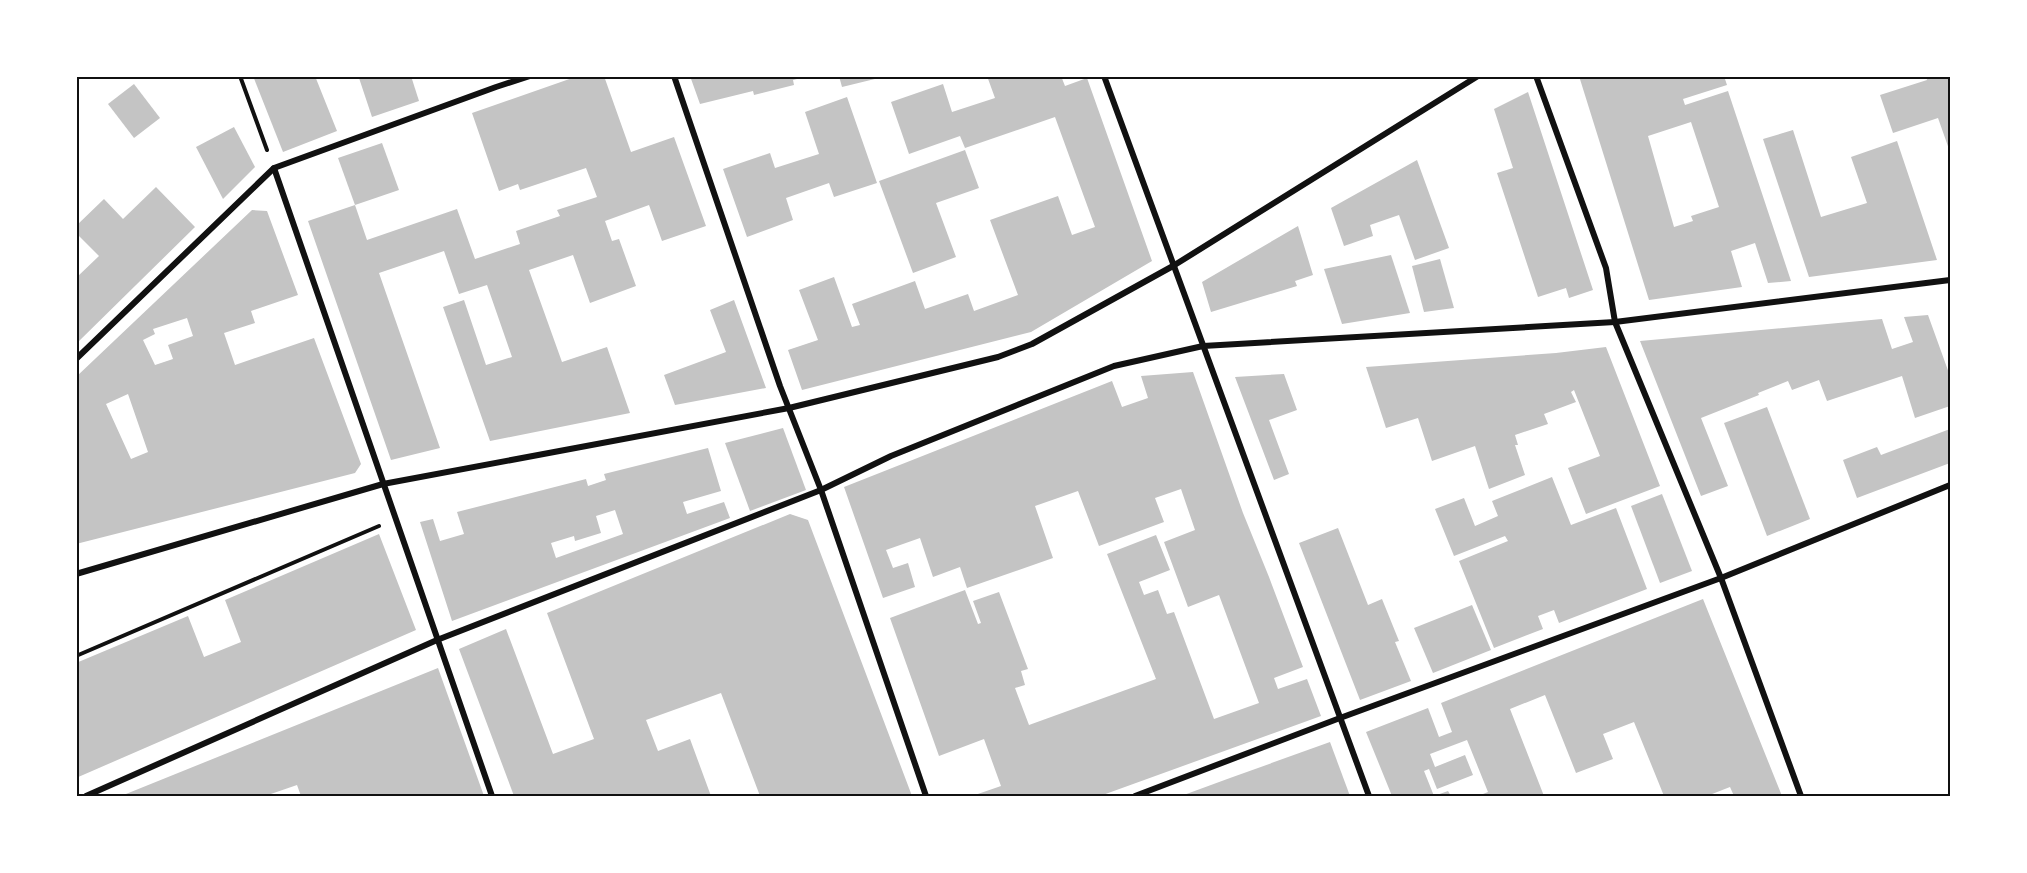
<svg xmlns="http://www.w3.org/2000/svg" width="2027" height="873" viewBox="0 0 2027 873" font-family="'DM Sans',sans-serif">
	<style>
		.building { fill: #c4c4c4; fill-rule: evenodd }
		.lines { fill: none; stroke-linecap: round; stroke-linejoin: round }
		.path { stroke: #111; stroke-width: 4 }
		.minor { stroke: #111; stroke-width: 6 }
		.neatline { fill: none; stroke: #111; stroke-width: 2 }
	</style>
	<rect width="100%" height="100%" fill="#fff"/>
	<g class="building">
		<path d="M 253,76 L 315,76 L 337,131 L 283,152 Z"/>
		<path d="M 363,76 L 411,76 L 419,101 L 372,117 L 359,78 Z"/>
		<path d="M 578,76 L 604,76 L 631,152 L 674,137 L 706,226 L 662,241 L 649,205 L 605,221 L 612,241 L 619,239 L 636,286 L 590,303 L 573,255 L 529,270 L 562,362 L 607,347 L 630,413 L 490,441 L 443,307 L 464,300 L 486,365 L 512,357 L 487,285 L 459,294 L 444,251 L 379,273 L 440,448 L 391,460 L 308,221 L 355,205 L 367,240 L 457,209 L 475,259 L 520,244 L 516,231 L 560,216 L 557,210 L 597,197 L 586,168 L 520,190 L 518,184 L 499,191 L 472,113 Z"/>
		<path d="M 690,76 L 805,76 L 805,77 L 793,80 L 794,85 L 754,95 L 753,91 L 700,104 Z"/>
		<path d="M 839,76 L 883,76 L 883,77 L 842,87 Z"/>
		<path d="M 987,76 L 1061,76 L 1065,86 L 1087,78 L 1152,261 L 1031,332 L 802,390 L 788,350 L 818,340 L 799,290 L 834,277 L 852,327 L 860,325 L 852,304 L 915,281 L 925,309 L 968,294 L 974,311 L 1018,295 L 990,220 L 1058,196 L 1072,235 L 1095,227 L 1055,117 L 965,148 L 960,136 L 909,154 L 891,102 L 943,84 L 952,112 L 995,98 Z"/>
		<path d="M 1579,76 L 1724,76 L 1727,85 L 1683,99 L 1685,105 L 1728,91 L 1791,281 L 1768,283 L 1755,243 L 1731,251 L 1742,287 L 1649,300 ZM 1691,122 L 1719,207 L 1691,216 L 1693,221 L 1674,227 L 1648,136 Z"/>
		<path d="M 1926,76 L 1950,76 L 1950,152 L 1938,118 L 1893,133 L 1880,95 L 1927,80 Z"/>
		<path d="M 134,84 L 160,118 L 134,138 L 108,104 Z"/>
		<path d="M 1528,92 L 1593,290 L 1569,298 L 1566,288 L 1538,297 L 1497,173 L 1513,168 L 1494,109 Z"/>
		<path d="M 847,97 L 877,183 L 834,197 L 829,183 L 786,198 L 793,220 L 747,237 L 723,169 L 770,153 L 775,168 L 819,154 L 805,112 Z"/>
		<path d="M 234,127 L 255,167 L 223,199 L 196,147 Z"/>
		<path d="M 1793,130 L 1821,217 L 1867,203 L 1851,157 L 1897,141 L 1937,260 L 1809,277 L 1763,139 Z"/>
		<path d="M 382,143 L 399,190 L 355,205 L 338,158 Z"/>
		<path d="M 965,150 L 979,188 L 936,203 L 956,257 L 913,273 L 879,181 Z"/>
		<path d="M 1417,160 L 1449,248 L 1415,260 L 1399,215 L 1370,225 L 1373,236 L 1344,246 L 1331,208 Z"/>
		<path d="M 156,187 L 195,227 L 76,344 L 76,278 L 99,256 L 76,233 L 76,226 L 104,199 L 123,219 Z"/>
		<path d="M 252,210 L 267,211 L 298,295 L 251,311 L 255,323 L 224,333 L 235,365 L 314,338 L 361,464 L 355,473 L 76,544 L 76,377 ZM 187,318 L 193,336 L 168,345 L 173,359 L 155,365 L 143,340 L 155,334 L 153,329 ZM 128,394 L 148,452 L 131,459 L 106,404 Z"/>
		<path d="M 1298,226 L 1313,275 L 1295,281 L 1297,286 L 1211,312 L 1202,282 Z"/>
		<path d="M 1391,255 L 1410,313 L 1342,324 L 1324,269 Z"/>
		<path d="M 1440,259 L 1454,308 L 1424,312 L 1412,266 Z"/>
		<path d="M 734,300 L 766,388 L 675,405 L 664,375 L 726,352 L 710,310 Z"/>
		<path d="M 1928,315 L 1950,376 L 1950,406 L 1915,418 L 1902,376 L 1827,401 L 1819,380 L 1792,390 L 1788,381 L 1758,393 L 1759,395 L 1701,418 L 1728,486 L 1701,496 L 1640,341 L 1882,319 L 1892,349 L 1913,342 L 1904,317 Z"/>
		<path d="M 1606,347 L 1660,486 L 1586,514 L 1568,468 L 1600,456 L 1574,390 L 1571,392 L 1576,402 L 1544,414 L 1548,424 L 1515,435 L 1518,445 L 1515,445 L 1525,475 L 1489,489 L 1475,446 L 1432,461 L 1418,418 L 1386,428 L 1366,367 L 1556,353 Z"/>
		<path d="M 1193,372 L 1243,513 L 1269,577 L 1303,667 L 1274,678 L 1278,689 L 1307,679 L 1321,716 L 1100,796 L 972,796 L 1001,786 L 984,739 L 939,756 L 890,618 L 954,594 L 965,590 L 978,624 L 981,623 L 973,601 L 999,592 L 1028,669 L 1021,671 L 1025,685 L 1015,688 L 1029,725 L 1156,679 L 1107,554 L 1156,535 L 1170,570 L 1139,582 L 1144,595 L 1158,590 L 1167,614 L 1174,612 L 1214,719 L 1259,703 L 1219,595 L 1188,607 L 1164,542 L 1195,530 L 1181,489 L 1155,498 L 1164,522 L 1099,546 L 1078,491 L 1035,506 L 1053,558 L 967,588 L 960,567 L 933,577 L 920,538 L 886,550 L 893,568 L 908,563 L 915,587 L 883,598 L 844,487 L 1112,381 L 1122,407 L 1148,398 L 1141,376 Z"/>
		<path d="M 1284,374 L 1297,410 L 1269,420 L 1289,474 L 1274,480 L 1235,377 Z"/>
		<path d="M 1767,407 L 1810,519 L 1767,536 L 1724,423 Z"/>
		<path d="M 783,428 L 806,490 L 750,511 L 725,443 Z"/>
		<path d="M 1950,429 L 1950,463 L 1857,498 L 1843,460 L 1877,447 L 1881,455 Z"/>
		<path d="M 708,448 L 721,491 L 683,502 L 687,514 L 724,502 L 730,518 L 452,621 L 420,522 L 433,519 L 440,541 L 464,534 L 457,512 L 586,479 L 588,486 L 606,480 L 604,474 ZM 615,510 L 623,534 L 556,558 L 551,543 L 574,536 L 575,541 L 601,533 L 596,516 Z"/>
		<path d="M 1552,477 L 1571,525 L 1616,508 L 1647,589 L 1559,623 L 1554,610 L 1538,616 L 1543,629 L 1494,648 L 1459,561 L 1508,541 L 1505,536 L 1454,556 L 1435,509 L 1464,498 L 1475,526 L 1498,516 L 1492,501 Z"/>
		<path d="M 1662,494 L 1692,571 L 1660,583 L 1631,506 Z"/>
		<path d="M 790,514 L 808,520 L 912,796 L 760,796 L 721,693 L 646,720 L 658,751 L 690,739 L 711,796 L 514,796 L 459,649 L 506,629 L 553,754 L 594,739 L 547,613 Z"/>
		<path d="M 1338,528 L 1368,605 L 1382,599 L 1399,641 L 1395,642 L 1411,681 L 1360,700 L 1299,543 Z"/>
		<path d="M 379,534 L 416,630 L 76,778 L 76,663 L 188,616 L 204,657 L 241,642 L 225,600 Z"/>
		<path d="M 1703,599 L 1782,796 L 1734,796 L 1730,787 L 1707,796 L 1664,796 L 1634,722 L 1603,734 L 1613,759 L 1576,773 L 1545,695 L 1510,709 L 1544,796 L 1478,796 L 1488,792 L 1467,740 L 1430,754 L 1435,767 L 1465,755 L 1473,775 L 1437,789 L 1429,769 L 1424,771 L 1434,796 L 1448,791 L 1451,796 L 1392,796 L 1366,732 L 1428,708 L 1439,737 L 1452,732 L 1441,703 Z"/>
		<path d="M 1472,605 L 1491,650 L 1433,673 L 1414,628 Z"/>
		<path d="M 438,668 L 484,796 L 301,796 L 297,785 L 265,796 L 121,796 Z"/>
		<path d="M 1330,742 L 1350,796 L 1181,796 L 1230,778 Z"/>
	</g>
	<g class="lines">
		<g class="path">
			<path d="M 240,76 L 267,150"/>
			<path d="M 76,656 L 379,526"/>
		</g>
		<g class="minor">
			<path d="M 674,76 L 780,386 L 821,490 L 926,796"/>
			<path d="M 1104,76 L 1369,796"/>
			<path d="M 1536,76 L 1606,268 L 1615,322 L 1721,578 L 1801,796"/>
			<path d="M 274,168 L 492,796"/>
			<path d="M 76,359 L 274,168 L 496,87 L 530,76"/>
			<path d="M 76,574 L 383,484 L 789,408 L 998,357 L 1032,344 L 1173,266 L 1478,76"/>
			<path d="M 86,796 L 437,640 L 821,490 L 891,456 L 1114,366 L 1203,346 L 1615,322 L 1950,280"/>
			<path d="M 1135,796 L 1340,718 L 1721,578 L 1950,485"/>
		</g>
	</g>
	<rect width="2027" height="873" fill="none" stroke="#ffffff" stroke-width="156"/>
	<rect x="78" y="78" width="1871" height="717" class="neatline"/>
</svg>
